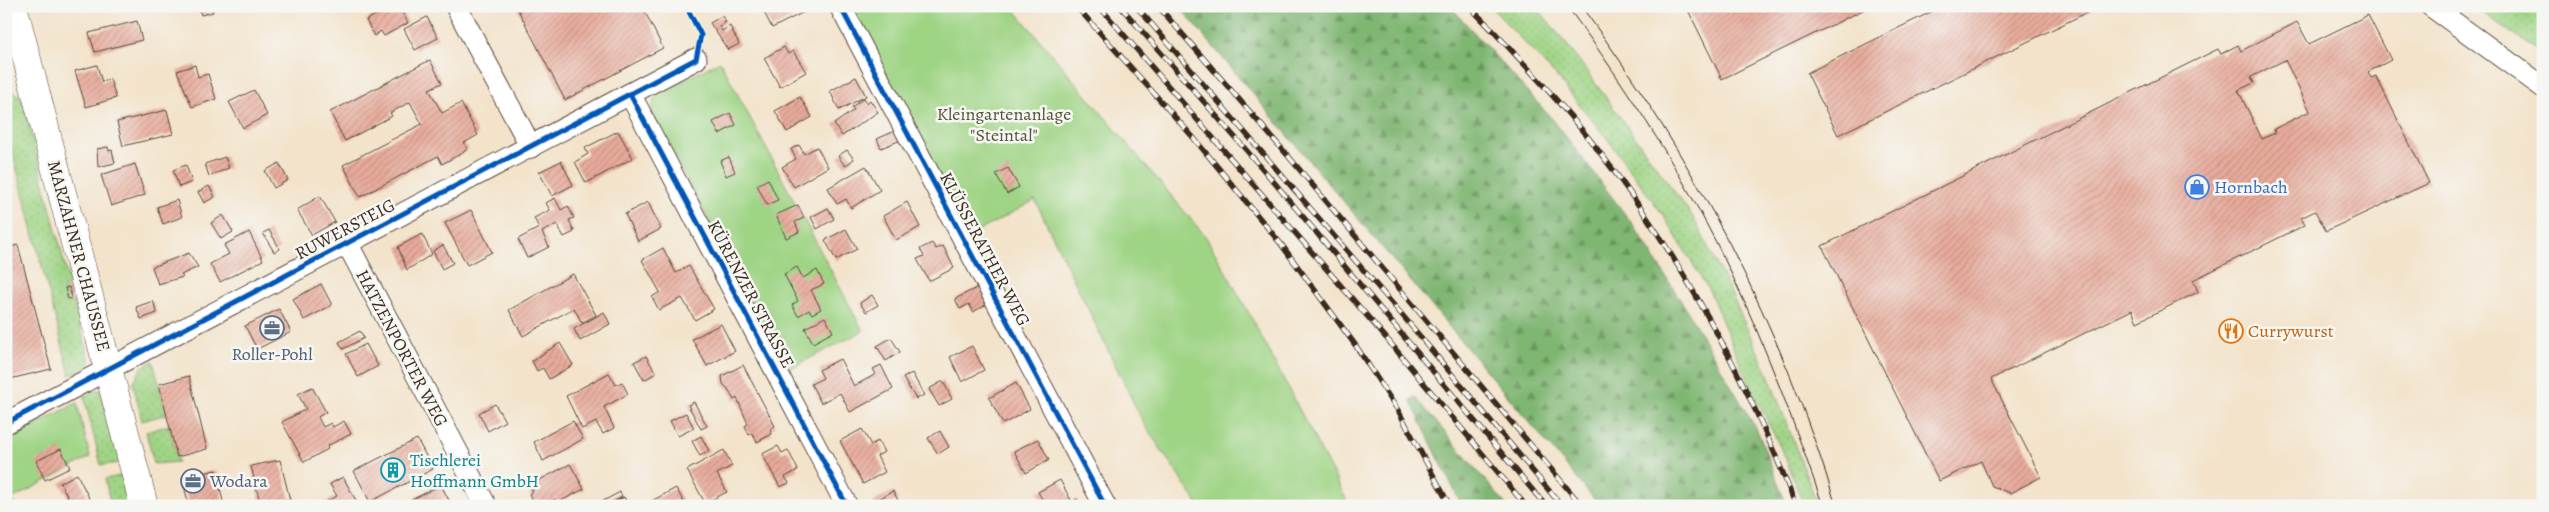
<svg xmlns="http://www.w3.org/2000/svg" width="2549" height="512" viewBox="0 0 2549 512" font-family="Alegreya,serif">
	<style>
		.grass { fill: url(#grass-dots); stroke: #6d7f52 }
		.forest { fill: url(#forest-firs); stroke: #5d7048 }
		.garden { fill: #9fd485; stroke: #6d7f52 }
		.building { fill: url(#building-hatch); fill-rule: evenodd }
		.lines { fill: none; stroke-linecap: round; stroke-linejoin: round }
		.minor-casing { stroke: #574638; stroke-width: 23 }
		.tertiary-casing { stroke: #574638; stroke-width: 29 }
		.minor { stroke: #fff; stroke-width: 21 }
		.tertiary { stroke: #fff; stroke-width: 28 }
		.tram { stroke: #3b2a1e; stroke-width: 1 }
		.rail-casing { stroke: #3b2a1e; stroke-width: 5.5 }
		.rail { stroke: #f6f6f2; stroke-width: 4; stroke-dasharray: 11; stroke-linecap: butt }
		.cycleway-casing { stroke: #f6f6f2; stroke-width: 8 }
		.cycleway { stroke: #0057b8; stroke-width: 5 }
		.labels { text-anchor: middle; stroke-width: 5; stroke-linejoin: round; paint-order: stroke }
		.park-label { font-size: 18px; fill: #545438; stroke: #f6f6f2 }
		.shop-label { font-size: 18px; fill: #366cbe; stroke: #f6f6f2; text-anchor: start }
		.street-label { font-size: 18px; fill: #3b2a1e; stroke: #f6f6f2 }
		.food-label { font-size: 18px; fill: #c56008; stroke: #f6f6f2; text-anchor: start }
		.service-label { font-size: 18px; fill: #4e5e75; stroke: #f6f6f2 }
		.culture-label { font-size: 18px; fill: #0d838f; stroke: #f6f6f2; text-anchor: start }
	</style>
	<defs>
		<pattern id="grass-dots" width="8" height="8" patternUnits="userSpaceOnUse" patternTransform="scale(1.25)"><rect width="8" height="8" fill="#9fd485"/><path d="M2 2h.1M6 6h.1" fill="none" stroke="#8ab672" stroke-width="1.8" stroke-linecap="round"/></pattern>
		<pattern id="forest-firs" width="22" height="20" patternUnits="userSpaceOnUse" patternTransform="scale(1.25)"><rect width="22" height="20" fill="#7fb672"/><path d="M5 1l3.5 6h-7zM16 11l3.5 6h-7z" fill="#69945d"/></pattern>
		<pattern id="building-hatch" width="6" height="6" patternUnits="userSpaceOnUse" patternTransform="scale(1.25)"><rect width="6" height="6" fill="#e9ac9c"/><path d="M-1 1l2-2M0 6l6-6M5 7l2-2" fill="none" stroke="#be8c7f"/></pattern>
	</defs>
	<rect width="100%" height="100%" fill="#f6f6f2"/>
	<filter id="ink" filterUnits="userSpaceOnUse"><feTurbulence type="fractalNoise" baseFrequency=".02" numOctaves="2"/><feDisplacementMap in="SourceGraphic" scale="10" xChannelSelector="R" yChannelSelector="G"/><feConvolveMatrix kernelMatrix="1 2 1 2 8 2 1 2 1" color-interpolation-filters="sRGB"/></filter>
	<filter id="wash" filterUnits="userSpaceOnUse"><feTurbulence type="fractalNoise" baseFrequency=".0096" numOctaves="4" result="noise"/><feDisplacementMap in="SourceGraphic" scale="20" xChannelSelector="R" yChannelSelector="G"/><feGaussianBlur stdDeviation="1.12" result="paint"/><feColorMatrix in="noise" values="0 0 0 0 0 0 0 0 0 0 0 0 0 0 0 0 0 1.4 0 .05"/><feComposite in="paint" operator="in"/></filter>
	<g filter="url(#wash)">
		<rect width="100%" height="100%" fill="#f3e3cb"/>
		<g class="grass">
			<path d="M 1490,6 L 1536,6 L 1575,55 L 1693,217 L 1729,289 L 1768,374 L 1818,506 L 1804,506 L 1785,457 L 1744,373 L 1710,292 L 1663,215 L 1606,137 L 1557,77 Z"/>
			<path d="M 2473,6 L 2543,6 L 2543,55 Z"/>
			<path d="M 11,89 L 22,98 L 70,285 L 64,287 L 67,303 L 74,302 L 90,363 L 87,367 L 70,375 L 6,127 L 6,90 Z"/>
			<path d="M 153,361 L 167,414 L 142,421 L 133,383 L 142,367 Z"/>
			<path d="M 95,390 L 100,390 L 122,463 L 101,465 L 84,396 Z"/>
			<path d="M 169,425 L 178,462 L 154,464 L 146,432 Z"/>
			<path d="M 124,475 L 133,506 L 111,506 L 105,479 Z"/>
		</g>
		<g class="forest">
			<path d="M 1179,6 L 1450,6 L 1554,121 L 1634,226 L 1688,312 L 1758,432 L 1787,506 L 1600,506 Z"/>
			<path d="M 1415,397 L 1507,506 L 1462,506 L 1410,400 Z"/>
		</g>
		<g class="garden">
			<path d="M 849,6 L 1011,6 L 1206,237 L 1250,315 L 1347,501 L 1339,506 L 1199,506 L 1144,424 L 1035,200 L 970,236 Z"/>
			<path d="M 720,61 L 863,331 L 789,369 L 651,112 L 655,98 L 661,92 Z"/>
			<path d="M 77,403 L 90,457 L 12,499 L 15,506 L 6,506 L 6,440 Z"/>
		</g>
		<g id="blocks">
			<g class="building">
				<path d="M 198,6 L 211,6 L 213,12 L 201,15 Z"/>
				<path d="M 379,6 L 399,6 L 408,23 L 384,36 L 381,31 L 374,36 L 366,20 L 382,12 Z"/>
				<path d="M 516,6 L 642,6 L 663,48 L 565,100 Z"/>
				<path d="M 761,6 L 806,6 L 808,10 L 772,28 Z"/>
				<path d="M 1686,6 L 1871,6 L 1722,79 Z"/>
				<path d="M 1943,6 L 2093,6 L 2094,9 L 1838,135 L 1807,73 Z"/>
				<path d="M 2368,15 L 2391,60 L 2368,72 L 2371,78 L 2376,76 L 2429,183 L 2326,231 L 2315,211 L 2301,218 L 2305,225 L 2193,280 L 2198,292 L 2137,322 L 2132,310 L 1991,379 L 2041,477 L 2010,493 L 1992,486 L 1981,461 L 1939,481 L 1822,246 L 2218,49 L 2221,54 L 2238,45 L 2241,51 L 2297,22 L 2309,44 ZM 2285,60 L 2310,111 L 2274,129 L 2275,133 L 2262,139 L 2238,90 L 2254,83 L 2251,77 Z"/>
				<path d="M 722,16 L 726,22 L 719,26 L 722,31 L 730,26 L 739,44 L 728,50 L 710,23 Z"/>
				<path d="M 427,17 L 438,38 L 415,50 L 404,29 Z"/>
				<path d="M 137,21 L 142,40 L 95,52 L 89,33 Z"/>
				<path d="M 784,47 L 788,54 L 793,51 L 806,72 L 780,87 L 764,58 Z"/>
				<path d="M 430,60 L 442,83 L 429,89 L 442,113 L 461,103 L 478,135 L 464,143 L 468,149 L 462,153 L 442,164 L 438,156 L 360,197 L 343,165 L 422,124 L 410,102 L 390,113 L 392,116 L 345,141 L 330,112 Z"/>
				<path d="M 97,65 L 102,82 L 110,79 L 116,98 L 86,107 L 75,71 Z"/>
				<path d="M 195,65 L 198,77 L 208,74 L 216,99 L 192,107 L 177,71 Z"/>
				<path d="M 856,77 L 866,96 L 839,110 L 830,91 Z"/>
				<path d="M 254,90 L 267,115 L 243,128 L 229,102 Z"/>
				<path d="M 800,97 L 812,117 L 787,132 L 775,111 Z"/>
				<path d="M 864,98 L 867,103 L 870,100 L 878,112 L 842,136 L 834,124 L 854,110 L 852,107 Z"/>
				<path d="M 167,110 L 173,134 L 123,146 L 117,122 Z"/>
				<path d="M 730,113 L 736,125 L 719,134 L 713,122 Z"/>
				<path d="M 897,130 L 901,140 L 881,148 L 877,139 Z"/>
				<path d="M 618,131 L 633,158 L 586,183 L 575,162 L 588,154 L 585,148 Z"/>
				<path d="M 799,145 L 804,154 L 817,147 L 828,167 L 794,187 L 782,167 L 796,159 L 791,149 Z"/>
				<path d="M 108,147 L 109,151 L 112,150 L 115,163 L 98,167 L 97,149 Z"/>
				<path d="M 847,150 L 854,159 L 845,166 L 838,156 Z"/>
				<path d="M 225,157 L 229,168 L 209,176 L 205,164 Z"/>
				<path d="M 729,157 L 735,172 L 726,176 L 720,161 Z"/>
				<path d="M 561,161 L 573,185 L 552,196 L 539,172 Z"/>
				<path d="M 279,163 L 288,180 L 274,188 L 265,171 Z"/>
				<path d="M 135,164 L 145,195 L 111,206 L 101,175 Z"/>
				<path d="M 186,165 L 192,182 L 179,187 L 173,170 Z"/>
				<path d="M 866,166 L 880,190 L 851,208 L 846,199 L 837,204 L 828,188 Z"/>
				<path d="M 1008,168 L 1019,187 L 1007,194 L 996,174 Z"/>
				<path d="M 768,179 L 778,200 L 767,205 L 757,185 Z"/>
				<path d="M 209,186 L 215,197 L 204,203 L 198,192 Z"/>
				<path d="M 320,196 L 335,222 L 312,235 L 297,210 Z"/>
				<path d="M 555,198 L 561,210 L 568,206 L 574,218 L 569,220 L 574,232 L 564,237 L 557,224 L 542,232 L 549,247 L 527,258 L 518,239 L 539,228 L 534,218 L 550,210 L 546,203 Z"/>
				<path d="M 177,200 L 182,217 L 163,224 L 157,207 Z"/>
				<path d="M 648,202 L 661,229 L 638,241 L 625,214 Z"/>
				<path d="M 907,202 L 920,227 L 896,240 L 883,216 Z"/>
				<path d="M 798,205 L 804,218 L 795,222 L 799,232 L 786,238 L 776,215 Z"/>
				<path d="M 828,208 L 834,219 L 817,229 L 811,217 Z"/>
				<path d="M 471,210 L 492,252 L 467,265 L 445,223 Z"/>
				<path d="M 223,215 L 233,232 L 221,239 L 211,223 Z"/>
				<path d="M 846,229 L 857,249 L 836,260 L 825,240 Z"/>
				<path d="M 269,230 L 280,249 L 274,252 L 263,233 Z"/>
				<path d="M 249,232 L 263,260 L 220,282 L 210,264 L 229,254 L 224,245 Z"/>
				<path d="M 422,234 L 432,254 L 407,270 L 398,247 Z"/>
				<path d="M 932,243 L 936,249 L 943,246 L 954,268 L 929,281 L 917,259 L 924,256 L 920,249 Z"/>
				<path d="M 18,245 L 51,369 L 6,380 L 6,248 Z"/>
				<path d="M 443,245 L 453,263 L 442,269 L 433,251 Z"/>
				<path d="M 663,248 L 676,273 L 689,266 L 714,309 L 695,320 L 682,298 L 659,310 L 652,297 L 660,292 L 642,260 Z"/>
				<path d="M 189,253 L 198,267 L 181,275 L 183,277 L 158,284 L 152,267 Z"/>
				<path d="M 797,267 L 803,278 L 817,270 L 824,284 L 811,290 L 821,309 L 812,314 L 809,310 L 798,316 L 792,305 L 798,301 L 784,274 Z"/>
				<path d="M 573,274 L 596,315 L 582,323 L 574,308 L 523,336 L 509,310 Z"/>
				<path d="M 321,284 L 332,305 L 304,320 L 293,299 Z"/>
				<path d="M 980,286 L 989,303 L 973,312 L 969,304 L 960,309 L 955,299 Z"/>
				<path d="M 69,287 L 72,298 L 68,299 L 65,288 Z"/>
				<path d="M 872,295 L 878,305 L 866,312 L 860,303 Z"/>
				<path d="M 153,301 L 157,313 L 141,319 L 136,307 Z"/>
				<path d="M 279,309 L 291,332 L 257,349 L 245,326 Z"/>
				<path d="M 604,312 L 610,324 L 580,341 L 574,329 Z"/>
				<path d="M 825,317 L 833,332 L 813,343 L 805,328 Z"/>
				<path d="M 721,324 L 735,351 L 707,366 L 692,339 Z"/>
				<path d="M 360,331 L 364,338 L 343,349 L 339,342 Z"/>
				<path d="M 891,338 L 900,352 L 886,361 L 877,346 Z"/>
				<path d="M 560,343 L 573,365 L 549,379 L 543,368 L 537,371 L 532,361 Z"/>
				<path d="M 366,344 L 378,366 L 358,377 L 346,354 Z"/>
				<path d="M 972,346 L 984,370 L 962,382 L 950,357 Z"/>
				<path d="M 646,356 L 656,373 L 644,380 L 634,362 Z"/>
				<path d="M 840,359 L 854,386 L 876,374 L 873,369 L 881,365 L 893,389 L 850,412 L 840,393 L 821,403 L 811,384 L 823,378 L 819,370 Z"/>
				<path d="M 743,365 L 775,426 L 770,429 L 772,434 L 757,442 L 752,433 L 749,435 L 745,426 L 748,424 L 737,398 L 734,400 L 728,389 L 723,384 L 722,376 Z"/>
				<path d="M 609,373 L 616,385 L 622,382 L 628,394 L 604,407 L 614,428 L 603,434 L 596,422 L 582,429 L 566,396 Z"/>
				<path d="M 912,373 L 924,395 L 916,399 L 903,378 Z"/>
				<path d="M 189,376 L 207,449 L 177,457 L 159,384 Z"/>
				<path d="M 943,381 L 952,399 L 939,406 L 929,389 Z"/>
				<path d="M 1016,383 L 1030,409 L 1003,424 L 989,398 Z"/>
				<path d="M 312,387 L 326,412 L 318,417 L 323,427 L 331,423 L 333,427 L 344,421 L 351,434 L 327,446 L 328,449 L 304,462 L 282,422 L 306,409 L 298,394 Z"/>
				<path d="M 694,402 L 707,426 L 701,429 L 688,405 Z"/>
				<path d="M 495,404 L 505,421 L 488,431 L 479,413 Z"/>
				<path d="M 686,413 L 694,428 L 678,436 L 670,421 Z"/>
				<path d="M 573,421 L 583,439 L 543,461 L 534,442 Z"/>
				<path d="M 862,429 L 871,445 L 878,441 L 884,452 L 877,456 L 885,472 L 863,484 L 840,441 Z"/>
				<path d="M 940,431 L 949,447 L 938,454 L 928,438 Z"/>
				<path d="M 701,436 L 709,451 L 700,456 L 692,441 Z"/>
				<path d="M 417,439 L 433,469 L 370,502 L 354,471 Z"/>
				<path d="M 1038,439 L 1049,460 L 1026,473 L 1014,451 Z"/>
				<path d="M 778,446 L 782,453 L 788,450 L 798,470 L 785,477 L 789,483 L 780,487 L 762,454 Z"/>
				<path d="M 61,449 L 70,468 L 45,480 L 36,461 Z"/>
				<path d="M 724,450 L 732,466 L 717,474 L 727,492 L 705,503 L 687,470 Z"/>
				<path d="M 280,460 L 290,500 L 261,506 L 251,466 Z"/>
				<path d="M 570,464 L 584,489 L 557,503 L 555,499 L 543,506 L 538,500 L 534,503 L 529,494 L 533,491 L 530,485 Z"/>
				<path d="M 216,470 L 224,506 L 189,506 L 182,478 Z"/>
				<path d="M 77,474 L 93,506 L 55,506 L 69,499 L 60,483 Z"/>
				<path d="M 343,477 L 359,506 L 318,506 L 337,496 L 330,484 Z"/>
				<path d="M 1060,480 L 1072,502 L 1077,499 L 1080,506 L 1046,506 L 1038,492 Z"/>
				<path d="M 441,485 L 452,506 L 414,506 L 411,500 Z"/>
				<path d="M 676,488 L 686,506 L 647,506 L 646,504 Z"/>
				<path d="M 893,491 L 898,500 L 886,506 L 875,506 L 873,502 Z"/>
				<path d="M 620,492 L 622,497 L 606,506 L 594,506 Z"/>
				<path d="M 624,497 L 629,506 L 608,506 Z"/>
			</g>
		</g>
	</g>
	<g filter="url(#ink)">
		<use href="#blocks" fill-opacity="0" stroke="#574638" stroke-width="1"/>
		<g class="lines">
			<g class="minor-casing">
				<g id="minor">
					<path d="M 456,6 L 531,147"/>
					<path d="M 840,6 L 1105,506"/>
					<path d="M 2431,6 L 2543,87"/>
					<path d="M 630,94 L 847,506"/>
					<path d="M 347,243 L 486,506"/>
					<path d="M 6,423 L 696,59"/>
				</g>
			</g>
			<g class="tertiary-casing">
				<path id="tertiary" d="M 13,6 L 144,506"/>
			</g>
			<use href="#minor" class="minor"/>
			<use href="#tertiary" class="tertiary"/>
			<g class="tram">
				<path d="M 1567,6 C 1629,91 1688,181 1733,277 C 1768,352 1796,428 1823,506"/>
				<path d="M 1581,6 C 1693,157 1782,326 1836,506"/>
			</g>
			<g class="rail-casing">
				<g id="rail">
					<path d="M 1076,6 L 1192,136 L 1281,244 L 1356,346 L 1399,412 L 1450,506"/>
					<path d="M 1099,6 L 1387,339 L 1526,506"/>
					<path d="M 1120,6 L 1268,175 L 1546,506"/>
					<path d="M 1136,6 L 1403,316 L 1562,506"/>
					<path d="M 1158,6 L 1289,157 L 1582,506"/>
					<path d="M 1469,6 C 1514,52 1558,99 1598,150 C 1682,258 1747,379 1796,506"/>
				</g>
			</g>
			<use href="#rail" class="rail"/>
			<g class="cycleway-casing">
				<g id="cycleway">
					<path d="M 840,6 L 1105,506"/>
					<path d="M 630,94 L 847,506"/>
					<path d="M 6,423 L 696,59 L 701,35 L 686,6"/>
				</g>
			</g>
			<use href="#cycleway" class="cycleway"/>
		</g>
	</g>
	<defs>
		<g id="shop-ring" transform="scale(1.25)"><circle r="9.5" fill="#f6f6f2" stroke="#3f7fe0" stroke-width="1.5"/><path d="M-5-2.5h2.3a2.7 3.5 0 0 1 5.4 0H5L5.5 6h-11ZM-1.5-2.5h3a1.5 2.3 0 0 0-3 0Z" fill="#3f7fe0"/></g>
		<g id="office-ring" transform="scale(1.25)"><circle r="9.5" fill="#f6f6f2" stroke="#5c6f8a" stroke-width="1.5"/><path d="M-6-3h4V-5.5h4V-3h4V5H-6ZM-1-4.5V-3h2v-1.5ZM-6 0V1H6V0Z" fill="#5c6f8a"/></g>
		<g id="restaurant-ring" transform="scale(1.25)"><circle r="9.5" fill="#f6f6f2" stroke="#e8710a" stroke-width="1.5"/><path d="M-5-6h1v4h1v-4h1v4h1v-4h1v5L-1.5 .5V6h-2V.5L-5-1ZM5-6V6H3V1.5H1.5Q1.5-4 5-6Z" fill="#e8710a"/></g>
		<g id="building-ring" transform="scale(1.25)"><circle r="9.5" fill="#f6f6f2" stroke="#0f9aa8" stroke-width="1.5"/><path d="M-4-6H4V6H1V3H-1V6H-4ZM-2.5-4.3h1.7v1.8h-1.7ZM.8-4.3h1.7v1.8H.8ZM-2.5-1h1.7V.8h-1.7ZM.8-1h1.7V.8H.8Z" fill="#0f9aa8"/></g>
	</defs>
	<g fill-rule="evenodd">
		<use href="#shop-ring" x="2197" y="187"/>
		<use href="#office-ring" x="272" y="328"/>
		<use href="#restaurant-ring" x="2231" y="331"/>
		<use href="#building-ring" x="393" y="470"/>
		<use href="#office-ring" x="193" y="481"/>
	</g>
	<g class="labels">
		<g class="park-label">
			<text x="1004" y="120">Kleingartenanlage<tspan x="1004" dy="21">"Steintal"</tspan></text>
		</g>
		<g class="shop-label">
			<text x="2214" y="193">Hornbach</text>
		</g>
		<g class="street-label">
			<text transform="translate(345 229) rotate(-28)" y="6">RUWERSTEIG</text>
			<text transform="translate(985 249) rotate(62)" y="6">KLÜSSERATHER WEG</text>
			<text transform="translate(79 256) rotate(75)" y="6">MARZAHNER CHAUSSEE</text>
			<text transform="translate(751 294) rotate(62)" y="6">KÜRENZER STRASSE</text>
			<text transform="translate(402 348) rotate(62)" y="6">HATZENPORTER WEG</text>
		</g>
		<g class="food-label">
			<text x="2248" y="337">Currywurst</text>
		</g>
		<g class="service-label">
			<text x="272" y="360">Roller-Pohl</text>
			<text x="210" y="487" text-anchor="start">Wodara</text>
		</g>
		<g class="culture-label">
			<text x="410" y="466">Tischlerei<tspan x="410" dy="21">Hoffmann GmbH</tspan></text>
		</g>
	</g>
	<rect width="2549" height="512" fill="none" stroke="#f6f6f2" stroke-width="25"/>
</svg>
